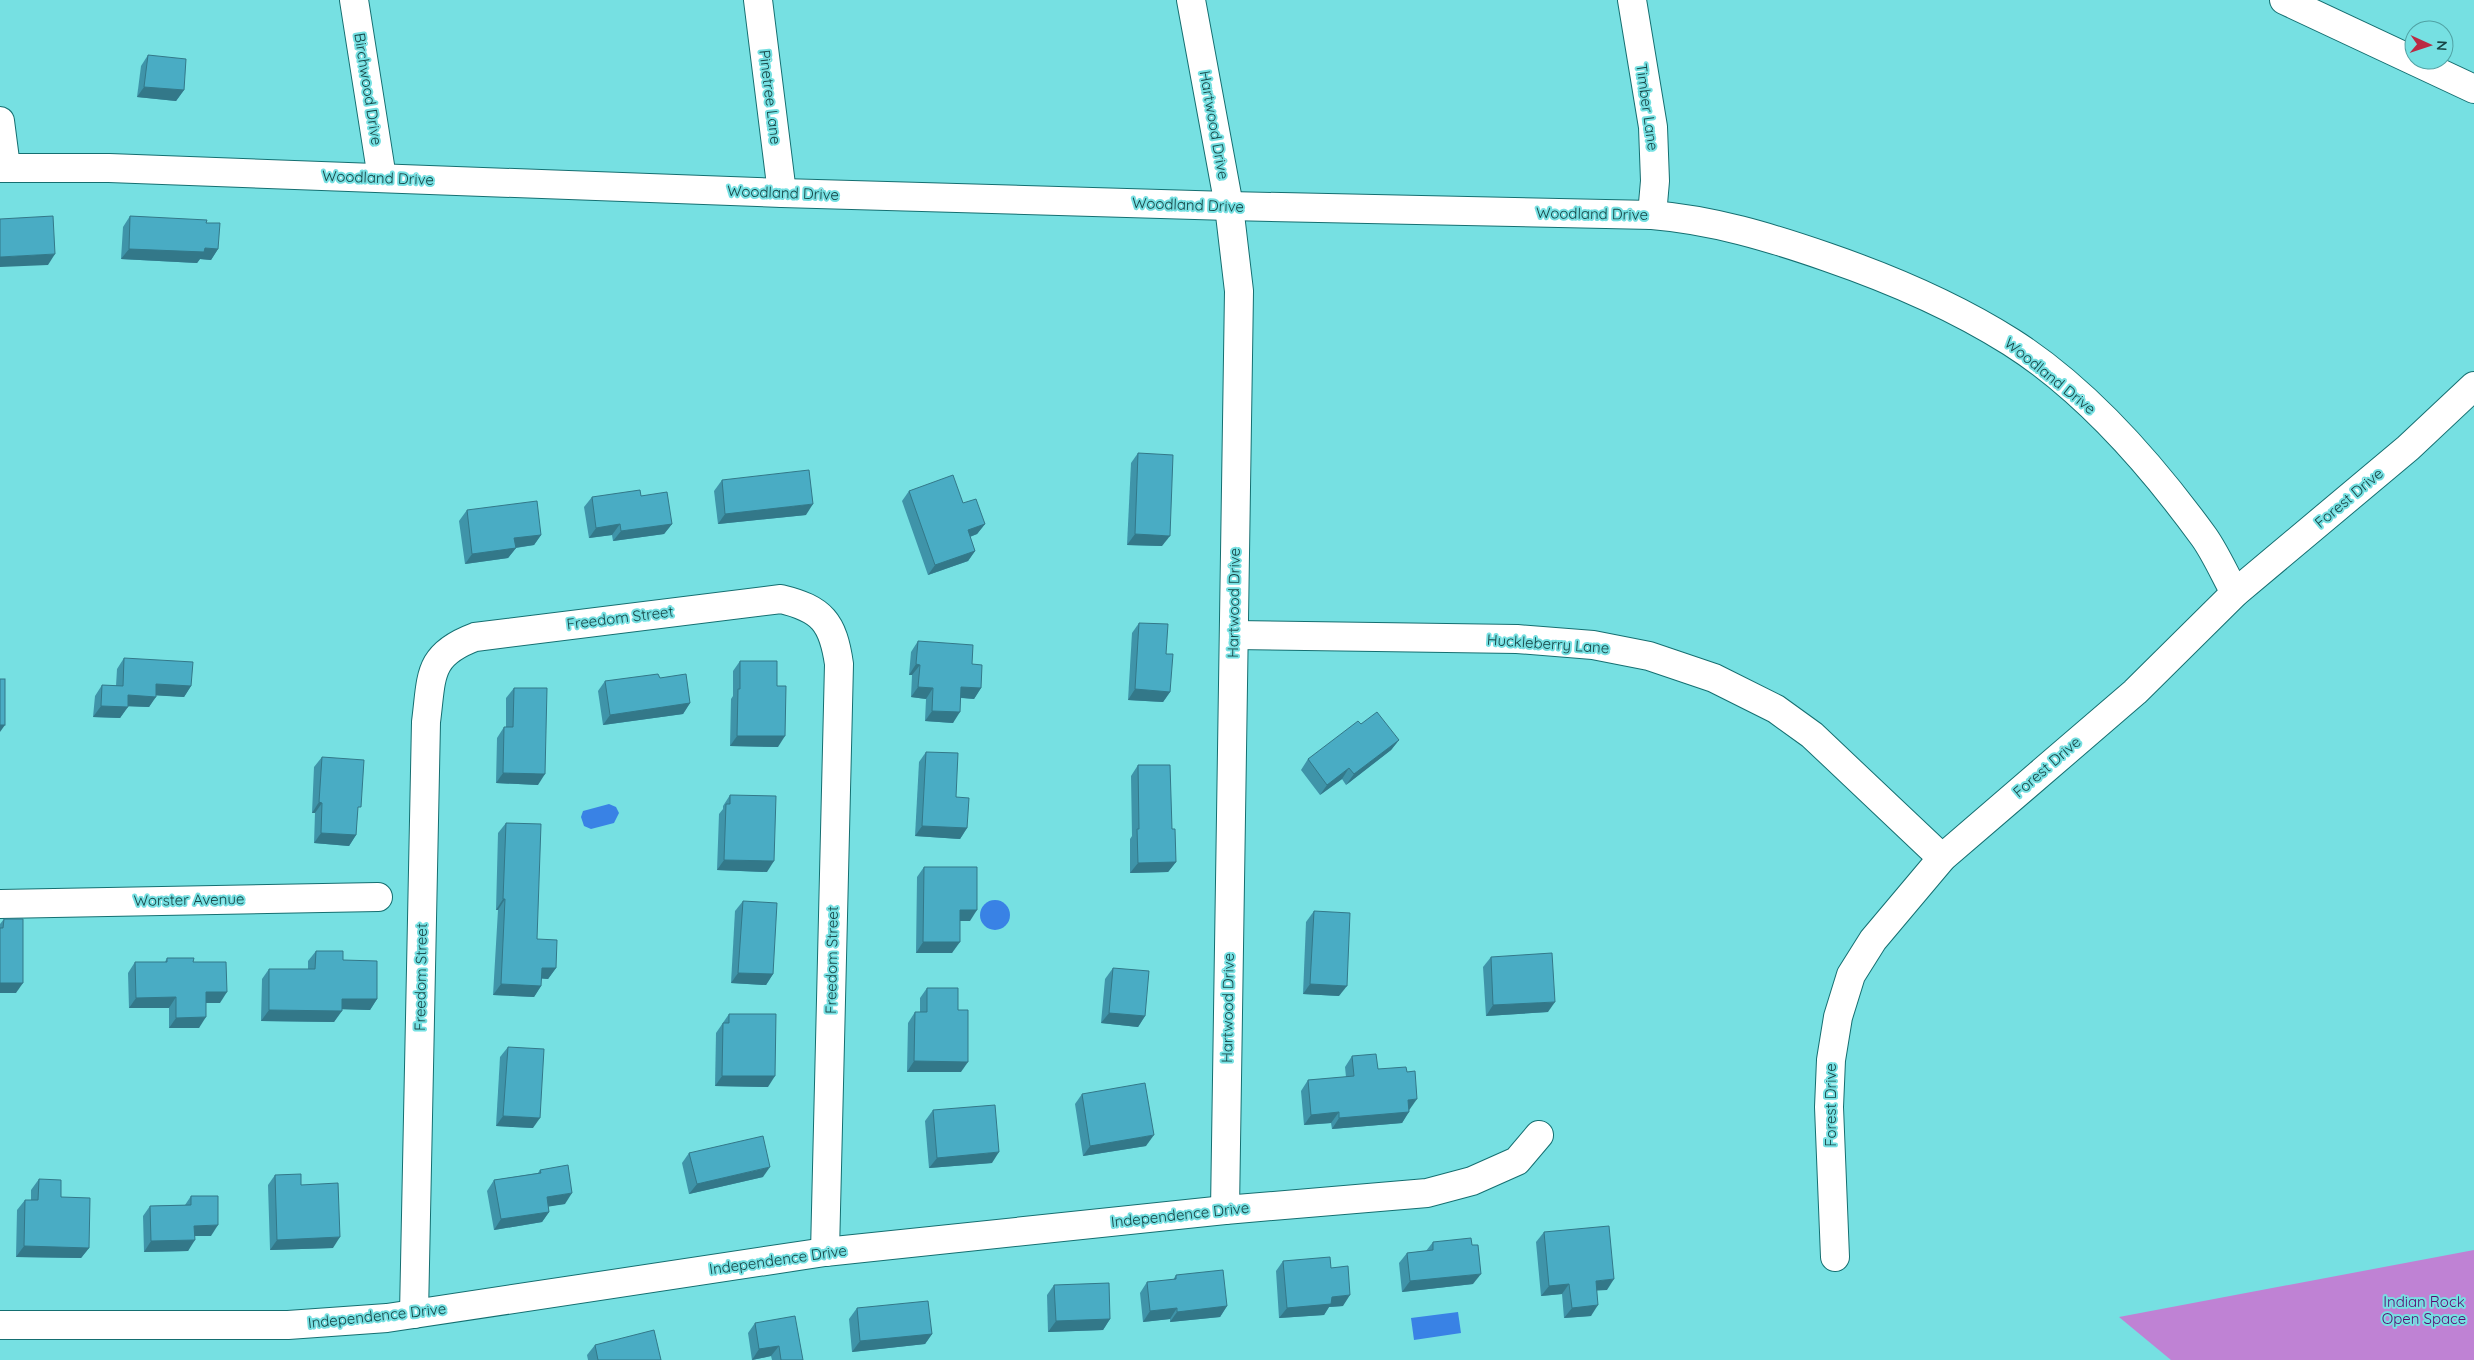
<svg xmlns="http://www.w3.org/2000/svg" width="2474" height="1360" viewBox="0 0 2474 1360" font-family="Quicksand,sans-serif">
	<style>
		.green { fill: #bf82d4 }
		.water { fill: #3982e5 }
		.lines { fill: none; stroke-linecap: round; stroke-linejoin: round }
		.minor-casing { stroke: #156f71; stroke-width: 30 }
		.minor { stroke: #fff; stroke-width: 28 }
		.wall { fill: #3f94a9 }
		.shaded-wall { fill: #337889 }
		.building { fill: #49acc4; stroke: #337889 }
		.labels { text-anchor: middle; stroke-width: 4; stroke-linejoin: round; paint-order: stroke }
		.street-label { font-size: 15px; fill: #174546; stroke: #76e0e2 }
		.park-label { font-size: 15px; fill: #580a6d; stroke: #76e0e2 }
	</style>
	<rect width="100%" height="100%" fill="#76e0e2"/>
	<path class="green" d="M 2474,1250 L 2474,1360 L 2171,1360 L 2119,1317 Z"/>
	<g class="water">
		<path d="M 609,804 L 616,807 L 619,813 L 614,823 L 591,829 L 584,826 L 581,817 L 583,811 Z"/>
		<circle cx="995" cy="915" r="15"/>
		<path d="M 1458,1312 L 1461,1333 L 1414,1340 L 1411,1318 Z"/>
	</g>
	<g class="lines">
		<g class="minor-casing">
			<g id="minor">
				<path d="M 354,0 L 382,178"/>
				<path d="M 758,0 L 782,193"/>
				<path d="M 1191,0 L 1229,206 L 1239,291 L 1225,1210"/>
				<path d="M 1632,0 L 1653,127 L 1655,181 L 1652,215"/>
				<path d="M 2284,0 L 2474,89"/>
				<path d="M 0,121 L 6,167"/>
				<path d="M 0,168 L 109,168 L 782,193 L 1229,206 L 1652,215 C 1713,220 1769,237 1827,257 C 1891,279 1954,306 2011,342 C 2085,389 2153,467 2204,537 C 2216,554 2225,575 2235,593"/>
				<path d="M 1234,635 L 1517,639 L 1593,645 L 1649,656 L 1714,678 L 1776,709 L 1812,735 L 1942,858"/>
				<path d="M 0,904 L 378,897"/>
				<path d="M 1835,1257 L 1829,1107 L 1831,1060 L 1838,1017 L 1851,975 L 1873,940 L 1942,858 L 2135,692 L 2235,593 L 2408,448 L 2474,386"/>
				<path d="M 414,1314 L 426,722 C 432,676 427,655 475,637 L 781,599 C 822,609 833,622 839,664 L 825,1252"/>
				<path d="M 0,1325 L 288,1325 L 387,1318 L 825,1252 L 1225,1210 L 1427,1193 L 1472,1181 L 1517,1161 L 1539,1135"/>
			</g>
		</g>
		<use href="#minor" class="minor"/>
	</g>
	<g class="wall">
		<path d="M 148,55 L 184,90 L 176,101 L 137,97 L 141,66 Z"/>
		<path d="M 130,216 L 206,223 L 218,249 L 211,260 L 200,259 L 197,263 L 121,259 L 123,227 Z"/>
		<path d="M 1138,453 L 1162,546 L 1127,545 L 1131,463 Z"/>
		<path d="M 722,480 L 806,515 L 718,524 L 714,491 Z"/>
		<path d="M 909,491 L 963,503 L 985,524 L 977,534 L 970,537 L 975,551 L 968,561 L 928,575 L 902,501 Z"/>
		<path d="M 641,496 L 672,524 L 664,534 L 613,541 L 612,535 L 589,538 L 584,507 L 592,497 Z"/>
		<path d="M 467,510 L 541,535 L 534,545 L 516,548 L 508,558 L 465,564 L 459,521 Z"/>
		<path d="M 1139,623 L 1166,654 L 1170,692 L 1163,702 L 1128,700 L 1132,633 Z"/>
		<path d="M 918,641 L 972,664 L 981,688 L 974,699 L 961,698 L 953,723 L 925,721 L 926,699 L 911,697 L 912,675 L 909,675 L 911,652 Z"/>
		<path d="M 124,658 L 191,686 L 184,697 L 156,695 L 149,707 L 128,706 L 120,718 L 93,717 L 95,696 L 102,685 L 116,686 L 117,669 Z"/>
		<path d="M 740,661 L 777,686 L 778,747 L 730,746 L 731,699 L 733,696 L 733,671 Z"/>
		<path d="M 660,678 L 690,703 L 683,714 L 603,725 L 598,691 L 605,681 Z"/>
		<path d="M 514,688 L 538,785 L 496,783 L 497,738 L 504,727 L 506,727 L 506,698 Z"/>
		<path d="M 1361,724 L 1399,740 L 1391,750 L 1346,785 L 1342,779 L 1320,795 L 1301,770 L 1308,759 Z"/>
		<path d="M 926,752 L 956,797 L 967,828 L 960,839 L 915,836 L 919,762 Z"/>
		<path d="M 322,757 L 357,813 L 356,835 L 349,846 L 314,843 L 315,813 L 312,813 L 314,767 Z"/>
		<path d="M 1138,765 L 1172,829 L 1176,862 L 1168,872 L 1130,873 L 1130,839 L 1132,836 L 1131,776 Z"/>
		<path d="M 730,795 L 767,872 L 717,870 L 719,814 L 723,809 L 723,806 Z"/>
		<path d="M 506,823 L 537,939 L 556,968 L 548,979 L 541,978 L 541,986 L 534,997 L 493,995 L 498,910 L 496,910 L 498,833 Z"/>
		<path d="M 924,867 L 970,921 L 960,921 L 952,953 L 916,953 L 917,877 Z"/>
		<path d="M 743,901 L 773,974 L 766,985 L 731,983 L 735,911 Z"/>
		<path d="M 1314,911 L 1339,996 L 1303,994 L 1306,922 Z"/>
		<path d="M 4,919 L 16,993 L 0,993 L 0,924 Z"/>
		<path d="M 316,951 L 377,999 L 370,1010 L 342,1009 L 334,1022 L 261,1021 L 262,979 L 269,969 L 308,969 L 308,961 Z"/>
		<path d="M 1491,957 L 1548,1012 L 1486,1016 L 1483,967 Z"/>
		<path d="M 167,958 L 193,962 L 220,1003 L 206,1003 L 199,1028 L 169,1028 L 169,1008 L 129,1008 L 128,973 L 135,962 L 165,962 Z"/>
		<path d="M 1113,968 L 1145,1016 L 1138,1027 L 1101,1023 L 1105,979 Z"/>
		<path d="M 927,988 L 958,1010 L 961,1072 L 907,1072 L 908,1023 L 915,1012 L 920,1012 L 920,998 Z"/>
		<path d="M 729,1014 L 768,1087 L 715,1086 L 716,1033 Z"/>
		<path d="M 508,1047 L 533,1128 L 496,1126 L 500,1057 Z"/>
		<path d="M 1352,1056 L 1378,1069 L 1410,1109 L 1402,1123 L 1332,1129 L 1331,1123 L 1304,1125 L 1301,1091 L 1308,1080 L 1346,1077 L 1345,1067 Z"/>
		<path d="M 1082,1094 L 1146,1146 L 1083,1156 L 1075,1104 Z"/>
		<path d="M 933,1110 L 992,1163 L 929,1168 L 925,1121 Z"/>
		<path d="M 689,1153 L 763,1177 L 689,1194 L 682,1163 Z"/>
		<path d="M 540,1170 L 565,1204 L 548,1206 L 549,1212 L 542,1222 L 494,1230 L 487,1191 L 494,1180 L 538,1173 Z"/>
		<path d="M 275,1175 L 301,1185 L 333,1248 L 270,1250 L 268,1185 Z"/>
		<path d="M 39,1179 L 61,1197 L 89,1248 L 81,1258 L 16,1257 L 17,1210 L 25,1200 L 31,1200 L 31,1190 Z"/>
		<path d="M 191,1196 L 211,1236 L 195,1236 L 188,1251 L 144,1252 L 143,1216 L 150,1206 L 185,1205 Z"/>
		<path d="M 1544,1232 L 1607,1290 L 1597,1290 L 1591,1316 L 1564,1318 L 1562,1294 L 1541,1296 L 1536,1242 Z"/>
		<path d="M 1433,1242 L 1473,1284 L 1402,1292 L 1399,1263 L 1407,1253 L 1426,1251 Z"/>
		<path d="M 1283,1261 L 1331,1268 L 1343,1306 L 1329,1307 L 1324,1315 L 1279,1318 L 1276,1271 Z"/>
		<path d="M 1176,1275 L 1227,1306 L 1220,1317 L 1170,1322 L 1170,1319 L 1143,1322 L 1140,1293 L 1147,1282 L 1173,1280 Z"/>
		<path d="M 1054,1285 L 1110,1319 L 1103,1330 L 1048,1332 L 1047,1295 Z"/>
		<path d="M 857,1308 L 932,1334 L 925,1344 L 852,1352 L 849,1319 Z"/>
		<path d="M 755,1323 L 803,1360 L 772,1360 L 771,1356 L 752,1360 L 748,1333 Z"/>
		<path d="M 595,1345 L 661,1360 L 588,1360 L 587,1355 Z"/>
	</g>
	<g class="shaded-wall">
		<path d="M 144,87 L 184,90 L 176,101 L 137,97 Z"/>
		<path d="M 205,248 L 218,249 L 211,260 L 200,259 L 197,263 L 121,259 L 129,249 Z"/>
		<path d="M 55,254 L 48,265 L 0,267 L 0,257 Z"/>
		<path d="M 813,504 L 806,515 L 718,524 L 725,514 Z"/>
		<path d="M 620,524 L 612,535 L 589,538 L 596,528 Z"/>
		<path d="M 672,524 L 664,534 L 613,541 L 621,531 Z"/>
		<path d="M 985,524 L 977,534 L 961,540 L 968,530 Z"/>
		<path d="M 1135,534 L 1170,536 L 1162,546 L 1127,545 Z"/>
		<path d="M 541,535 L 534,545 L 507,549 L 514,538 Z"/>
		<path d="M 516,548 L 508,558 L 465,564 L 472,554 Z"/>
		<path d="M 975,551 L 968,561 L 928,575 L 935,565 Z"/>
		<path d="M 916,664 L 920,665 L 912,675 L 909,675 Z"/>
		<path d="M 156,684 L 191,686 L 184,697 L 149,695 Z"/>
		<path d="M 918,687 L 933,688 L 926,699 L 911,697 Z"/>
		<path d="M 961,687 L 981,688 L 974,699 L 954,697 Z"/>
		<path d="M 1135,689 L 1170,692 L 1163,702 L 1128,700 Z"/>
		<path d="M 128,695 L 156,697 L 149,707 L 121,706 Z"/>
		<path d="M 690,703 L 683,714 L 603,725 L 610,715 Z"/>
		<path d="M 101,706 L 128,707 L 120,718 L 93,717 Z"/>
		<path d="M 932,711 L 960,712 L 953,723 L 925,721 Z"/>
		<path d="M 0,725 L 5,725 L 0,732 Z"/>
		<path d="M 737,736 L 785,736 L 778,747 L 730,746 Z"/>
		<path d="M 1399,740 L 1391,750 L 1346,785 L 1354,774 Z"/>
		<path d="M 1349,768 L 1342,779 L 1320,795 L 1327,785 Z"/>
		<path d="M 503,773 L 545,774 L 538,785 L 496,783 Z"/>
		<path d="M 319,802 L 322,803 L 315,813 L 312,813 Z"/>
		<path d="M 922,826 L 967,828 L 960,839 L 915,836 Z"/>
		<path d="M 321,833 L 356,835 L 349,846 L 314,843 Z"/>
		<path d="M 724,860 L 774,861 L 767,872 L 717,870 Z"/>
		<path d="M 1176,862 L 1168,872 L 1130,873 L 1138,863 Z"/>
		<path d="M 503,899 L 505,899 L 498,910 L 496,910 Z"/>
		<path d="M 960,910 L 977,910 L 970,921 L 953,921 Z"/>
		<path d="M 923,942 L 960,942 L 952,953 L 916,953 Z"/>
		<path d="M 542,968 L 556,968 L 548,979 L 534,978 Z"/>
		<path d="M 738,973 L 773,974 L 766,985 L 731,983 Z"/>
		<path d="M 0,983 L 23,983 L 16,993 L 0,993 Z"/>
		<path d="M 501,984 L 541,986 L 534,997 L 493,995 Z"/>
		<path d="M 1310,984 L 1347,986 L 1339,996 L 1303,994 Z"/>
		<path d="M 206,992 L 227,992 L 220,1003 L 199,1003 Z"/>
		<path d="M 176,997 L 169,1008 L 129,1008 L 136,998 Z"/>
		<path d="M 342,999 L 377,999 L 370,1010 L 335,1009 Z"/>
		<path d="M 1555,1002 L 1548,1012 L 1486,1016 L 1493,1005 Z"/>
		<path d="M 269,1010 L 342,1011 L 334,1022 L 261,1021 Z"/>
		<path d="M 1109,1013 L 1145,1016 L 1138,1027 L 1101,1023 Z"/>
		<path d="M 206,1017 L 199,1028 L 169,1028 L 176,1018 Z"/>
		<path d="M 914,1061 L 968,1062 L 961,1072 L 907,1072 Z"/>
		<path d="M 722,1076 L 775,1076 L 768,1087 L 715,1086 Z"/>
		<path d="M 1417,1099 L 1410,1109 L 1401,1110 L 1408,1100 Z"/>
		<path d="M 1339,1112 L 1331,1123 L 1304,1125 L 1311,1115 Z"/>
		<path d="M 1409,1112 L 1402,1123 L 1332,1129 L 1339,1118 Z"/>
		<path d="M 503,1116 L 540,1118 L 533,1128 L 496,1126 Z"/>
		<path d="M 1154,1135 L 1146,1146 L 1083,1156 L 1090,1146 Z"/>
		<path d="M 999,1152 L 992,1163 L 929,1168 L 937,1158 Z"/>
		<path d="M 770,1167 L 763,1177 L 689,1194 L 697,1184 Z"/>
		<path d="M 572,1193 L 565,1204 L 540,1208 L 547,1197 Z"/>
		<path d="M 549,1212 L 542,1222 L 494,1230 L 501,1219 Z"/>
		<path d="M 218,1225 L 211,1236 L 187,1236 L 194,1226 Z"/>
		<path d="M 340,1237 L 333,1248 L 270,1250 L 277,1240 Z"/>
		<path d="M 195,1240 L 188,1251 L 144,1252 L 151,1241 Z"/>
		<path d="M 24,1246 L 89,1248 L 81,1258 L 16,1257 Z"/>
		<path d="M 1481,1274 L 1473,1284 L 1402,1292 L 1410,1281 Z"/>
		<path d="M 1614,1279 L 1607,1290 L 1588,1291 L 1596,1281 Z"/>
		<path d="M 1569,1284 L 1562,1294 L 1541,1296 L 1549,1286 Z"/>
		<path d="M 1350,1295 L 1343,1306 L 1329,1307 L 1324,1315 L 1279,1318 L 1287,1308 L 1332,1297 Z"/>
		<path d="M 1598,1305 L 1591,1316 L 1564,1318 L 1572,1308 Z"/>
		<path d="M 1227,1306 L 1220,1317 L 1170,1322 L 1177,1312 Z"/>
		<path d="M 1177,1308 L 1170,1319 L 1143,1322 L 1150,1311 Z"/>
		<path d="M 1110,1319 L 1103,1330 L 1048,1332 L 1056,1321 Z"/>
		<path d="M 932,1334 L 925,1344 L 852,1352 L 860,1341 Z"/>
		<path d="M 779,1346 L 771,1356 L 752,1360 L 759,1349 Z"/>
	</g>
	<g class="building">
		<path d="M 148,55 L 186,59 L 184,90 L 144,87 Z"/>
		<path d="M 53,216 L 55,254 L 0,257 L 0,219 Z"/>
		<path d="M 130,216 L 207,220 L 206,223 L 220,223 L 218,249 L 205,248 L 204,252 L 129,249 Z"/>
		<path d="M 1138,453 L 1173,455 L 1170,536 L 1135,534 Z"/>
		<path d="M 809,470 L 813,504 L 725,514 L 722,480 Z"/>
		<path d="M 953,475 L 963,503 L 976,499 L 985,524 L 968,530 L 975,551 L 935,565 L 909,491 Z"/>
		<path d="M 640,490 L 641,496 L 667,492 L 672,524 L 621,531 L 620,524 L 596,528 L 592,497 Z"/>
		<path d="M 537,501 L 541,535 L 514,538 L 516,548 L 472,554 L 467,510 Z"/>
		<path d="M 1139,623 L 1168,624 L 1166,654 L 1173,654 L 1170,692 L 1135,689 Z"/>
		<path d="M 918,641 L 973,645 L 972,664 L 982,665 L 981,688 L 961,687 L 960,712 L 932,711 L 933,688 L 918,687 L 920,665 L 916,664 Z"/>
		<path d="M 124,658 L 193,662 L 191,686 L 156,684 L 156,697 L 128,695 L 128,707 L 101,706 L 102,685 L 123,686 Z"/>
		<path d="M 740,661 L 777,661 L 777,686 L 786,686 L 785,736 L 737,736 L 738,689 L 740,689 Z"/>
		<path d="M 658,674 L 660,678 L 686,674 L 690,703 L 610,715 L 605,681 Z"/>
		<rect x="0" y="679" width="5" height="46"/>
		<path d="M 514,688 L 547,688 L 545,774 L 503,773 L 504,727 L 513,727 Z"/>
		<path d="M 1377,712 L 1399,740 L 1354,774 L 1349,768 L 1327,785 L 1308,759 L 1358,721 L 1361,724 Z"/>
		<path d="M 926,752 L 958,753 L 956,797 L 969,798 L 967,828 L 922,826 Z"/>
		<path d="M 322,757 L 364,760 L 361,807 L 358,807 L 356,835 L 321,833 L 322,803 L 319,802 Z"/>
		<path d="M 1138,765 L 1170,765 L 1172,829 L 1175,829 L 1176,862 L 1138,863 L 1137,829 L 1139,829 Z"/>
		<path d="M 730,795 L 776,796 L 774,861 L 724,860 L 726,804 L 730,804 Z"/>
		<path d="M 506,823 L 541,824 L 537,939 L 557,940 L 556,968 L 542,968 L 541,986 L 501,984 L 505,899 L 503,899 Z"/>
		<path d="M 924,867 L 977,867 L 977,910 L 960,910 L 960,942 L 923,942 Z"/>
		<path d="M 743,901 L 777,903 L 773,974 L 738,973 Z"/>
		<path d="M 1314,911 L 1350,913 L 1347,986 L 1310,984 Z"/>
		<path d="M 4,919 L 23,919 L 23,983 L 0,983 L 0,928 L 3,928 Z"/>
		<path d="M 316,951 L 343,951 L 343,960 L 377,961 L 377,999 L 342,999 L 342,1011 L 269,1010 L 269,969 L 315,969 Z"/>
		<path d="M 1552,953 L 1555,1002 L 1493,1005 L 1491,957 Z"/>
		<path d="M 167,958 L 194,958 L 193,962 L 226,962 L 227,992 L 206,992 L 206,1017 L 176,1018 L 176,997 L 136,998 L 135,962 L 167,962 Z"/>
		<path d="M 1113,968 L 1149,971 L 1145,1016 L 1109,1013 Z"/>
		<path d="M 927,988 L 958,988 L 958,1010 L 968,1010 L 968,1062 L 914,1061 L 915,1012 L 927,1012 Z"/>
		<path d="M 729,1014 L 776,1014 L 775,1076 L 722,1076 L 723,1023 L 729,1023 Z"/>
		<path d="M 508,1047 L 544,1049 L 540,1118 L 503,1116 Z"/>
		<path d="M 1376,1054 L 1378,1069 L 1406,1067 L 1407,1072 L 1415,1071 L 1417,1099 L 1408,1100 L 1409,1112 L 1339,1118 L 1339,1112 L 1311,1115 L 1308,1080 L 1354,1076 L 1352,1056 Z"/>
		<path d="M 1145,1083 L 1154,1135 L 1090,1146 L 1082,1094 Z"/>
		<path d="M 995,1105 L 999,1152 L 937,1158 L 933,1110 Z"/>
		<path d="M 763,1136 L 770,1167 L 697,1184 L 689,1153 Z"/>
		<path d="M 568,1165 L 572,1193 L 547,1197 L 549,1212 L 501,1219 L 494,1180 L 541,1173 L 540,1170 Z"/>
		<path d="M 301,1174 L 301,1185 L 338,1183 L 340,1237 L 277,1240 L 275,1175 Z"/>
		<path d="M 39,1179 L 61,1180 L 61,1197 L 90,1198 L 89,1248 L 24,1246 L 25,1200 L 38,1200 Z"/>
		<path d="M 191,1196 L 218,1196 L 218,1225 L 194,1226 L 195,1240 L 151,1241 L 150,1206 L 191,1205 Z"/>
		<path d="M 1609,1226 L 1614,1279 L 1596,1281 L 1598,1305 L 1572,1308 L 1569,1284 L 1549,1286 L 1544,1232 Z"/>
		<path d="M 1471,1238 L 1472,1245 L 1478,1245 L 1481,1274 L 1410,1281 L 1407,1253 L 1433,1250 L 1433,1242 Z"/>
		<path d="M 1330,1257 L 1331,1268 L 1348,1266 L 1350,1295 L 1332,1297 L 1331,1304 L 1287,1308 L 1283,1261 Z"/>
		<path d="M 1223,1270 L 1227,1306 L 1177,1312 L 1177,1308 L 1150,1311 L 1147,1282 L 1176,1279 L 1176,1275 Z"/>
		<path d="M 1109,1283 L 1110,1319 L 1056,1321 L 1054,1285 Z"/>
		<path d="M 928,1301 L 932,1334 L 860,1341 L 857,1308 Z"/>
		<path d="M 795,1316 L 803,1360 L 781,1360 L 779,1346 L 759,1349 L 755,1323 Z"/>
		<path d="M 654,1330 L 661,1360 L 598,1360 L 595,1345 Z"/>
	</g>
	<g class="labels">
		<g class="street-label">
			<text transform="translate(368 89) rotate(81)" y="5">Birchwood Drive</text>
			<text transform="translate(770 97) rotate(83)" y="5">Pinetree Lane</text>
			<text transform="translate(1647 107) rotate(82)" y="5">Timber Lane</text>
			<text transform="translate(1214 125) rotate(80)" y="5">Hartwood Drive</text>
			<text transform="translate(378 178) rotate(2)" y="5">Woodland Drive</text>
			<text transform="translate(783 193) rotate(2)" y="5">Woodland Drive</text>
			<text transform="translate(1188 205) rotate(2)" y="5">Woodland Drive</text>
			<text transform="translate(1592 214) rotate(1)" y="5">Woodland Drive</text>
			<text transform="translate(2050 376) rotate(39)" y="5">Woodland Drive</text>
			<text transform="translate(2349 498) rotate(-40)" y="5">Forest Drive</text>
			<text transform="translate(1234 603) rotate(-89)" y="5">Hartwood Drive</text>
			<text transform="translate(620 618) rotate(-7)" y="5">Freedom Street</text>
			<text transform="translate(1548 644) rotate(4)" y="5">Huckleberry Lane</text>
			<text transform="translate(2047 767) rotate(-41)" y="5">Forest Drive</text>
			<text transform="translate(189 900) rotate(-1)" y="5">Worster Avenue</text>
			<text transform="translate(832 960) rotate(-89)" y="5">Freedom Street</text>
			<text transform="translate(421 977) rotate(-89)" y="5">Freedom Street</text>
			<text transform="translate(1228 1008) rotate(-89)" y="5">Hartwood Drive</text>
			<text transform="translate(1831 1105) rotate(-90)" y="5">Forest Drive</text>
			<text transform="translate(1180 1215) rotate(-6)" y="5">Independence Drive</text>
			<text transform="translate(778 1260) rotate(-8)" y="5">Independence Drive</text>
			<text transform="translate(377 1316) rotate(-6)" y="5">Independence Drive</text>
		</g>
		<g class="park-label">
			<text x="2424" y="1307">Indian Rock<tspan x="2424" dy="17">Open Space</tspan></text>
		</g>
	</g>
	<g transform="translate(2429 45) rotate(93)"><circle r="24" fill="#76e0e2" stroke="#50a2a4"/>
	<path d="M0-4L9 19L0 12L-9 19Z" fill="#bb2a43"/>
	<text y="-8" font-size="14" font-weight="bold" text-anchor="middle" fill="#174546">N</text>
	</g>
</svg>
